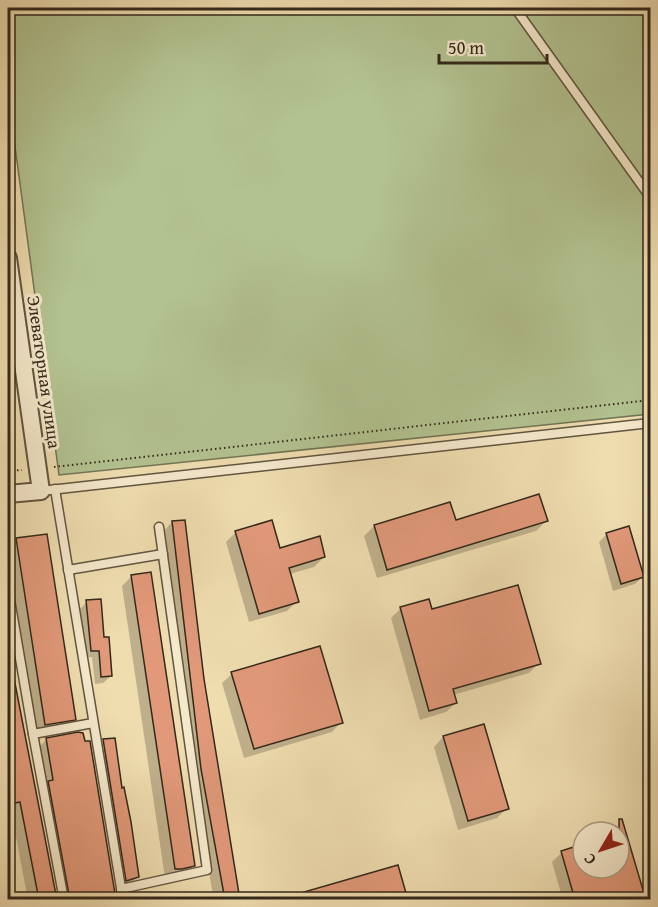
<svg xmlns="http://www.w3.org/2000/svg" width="658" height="907" viewBox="0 0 658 907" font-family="'Gentium Book Plus',serif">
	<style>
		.green { fill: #b2c290; stroke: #727556; stroke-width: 1.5 }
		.shadow { fill: #0003 }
		.building { fill: #e19979; stroke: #32281b; stroke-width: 1.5 }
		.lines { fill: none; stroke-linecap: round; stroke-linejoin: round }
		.lane-casing { stroke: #615540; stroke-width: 11 }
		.street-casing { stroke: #615540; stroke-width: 20 }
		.path { stroke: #32281b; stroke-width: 2; stroke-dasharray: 1.5 3; stroke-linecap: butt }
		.lane { stroke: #f5e9cc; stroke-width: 8 }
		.street { stroke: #f5e9cc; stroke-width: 16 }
		.labels { text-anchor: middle; stroke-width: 6; stroke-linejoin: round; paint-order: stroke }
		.street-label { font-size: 18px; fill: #32281b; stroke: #f5e9cc }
	</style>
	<rect width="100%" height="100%" fill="#efddb0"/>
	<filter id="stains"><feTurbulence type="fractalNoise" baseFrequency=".00333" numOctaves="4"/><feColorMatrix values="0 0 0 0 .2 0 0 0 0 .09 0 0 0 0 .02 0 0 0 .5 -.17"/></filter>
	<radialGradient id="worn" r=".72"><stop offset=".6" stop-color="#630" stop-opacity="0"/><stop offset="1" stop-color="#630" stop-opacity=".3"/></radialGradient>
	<path class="green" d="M 8,8 L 650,8 L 650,414 L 59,475 L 8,94 Z"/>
	<g class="shadow">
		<path d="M 449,504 L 455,521 L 546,521 L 536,531 L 377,578 L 364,536 L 374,526 Z"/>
		<path d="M 172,522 L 203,679 L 238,900 L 214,900 L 192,780 L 163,532 Z"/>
		<path d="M 628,528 L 643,577 L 635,584 L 613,591 L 599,542 L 606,535 Z"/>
		<path d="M 236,532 L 279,550 L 324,557 L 314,567 L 290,574 L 297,601 L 287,611 L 249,622 L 226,542 Z"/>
		<path d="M 46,535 L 74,719 L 64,729 L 35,734 L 8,549 L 16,540 Z"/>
		<path d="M 132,576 L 194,866 L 184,875 L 165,878 L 122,586 Z"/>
		<path d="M 87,602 L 103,639 L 111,676 L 103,683 L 95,684 L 92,657 L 84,658 L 80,609 Z"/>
		<path d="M 401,608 L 431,611 L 539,663 L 529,673 L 453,695 L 456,703 L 446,712 L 420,720 L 391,618 Z"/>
		<path d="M 8,653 L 56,900 L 28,900 L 11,811 L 8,811 Z"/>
		<path d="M 232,674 L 341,722 L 332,732 L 244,758 L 222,683 Z"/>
		<path d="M 443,737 L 507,808 L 497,818 L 458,830 L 434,747 Z"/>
		<path d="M 47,739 L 115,900 L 59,900 L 39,792 L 43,788 L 37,749 Z"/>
		<path d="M 104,741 L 138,877 L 133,881 L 122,885 L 99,745 Z"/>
		<path d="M 619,836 L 644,900 L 563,900 L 552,862 L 562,852 L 583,846 L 583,868 L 619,868 Z"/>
		<path d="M 139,893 L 140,900 L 125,900 L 129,895 Z"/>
	</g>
	<g class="building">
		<path d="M 539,494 L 548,521 L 387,570 L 374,525 L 450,502 L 456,520 Z"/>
		<path d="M 185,520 L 204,679 L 240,900 L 225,900 L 201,769 L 172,521 Z"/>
		<path d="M 272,520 L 280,548 L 320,536 L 325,557 L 289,568 L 299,602 L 259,614 L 235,531 Z"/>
		<path d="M 629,526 L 644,577 L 621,584 L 606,533 Z"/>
		<path d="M 47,534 L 76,720 L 45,725 L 16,538 Z"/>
		<path d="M 151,572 L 195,866 L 182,869 L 175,869 L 131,575 Z"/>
		<path d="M 518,585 L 541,664 L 453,689 L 457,703 L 429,711 L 400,607 L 429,599 L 432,609 Z"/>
		<path d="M 101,599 L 104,637 L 109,637 L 112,676 L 101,677 L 99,651 L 91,651 L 86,600 Z"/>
		<path d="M 320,646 L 343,723 L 254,749 L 231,672 Z"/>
		<path d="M 8,673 L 13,673 L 57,900 L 39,900 L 20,802 L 8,804 Z"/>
		<path d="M 484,724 L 509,809 L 468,821 L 443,736 Z"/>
		<path d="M 78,732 L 83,733 L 85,741 L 90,741 L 116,900 L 70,900 L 48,781 L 53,780 L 46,738 Z"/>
		<path d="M 115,738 L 122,788 L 124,787 L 131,822 L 139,877 L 126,881 L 103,739 Z"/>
		<path d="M 619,819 L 622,819 L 646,900 L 575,900 L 561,851 L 583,844 L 583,868 L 619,868 Z"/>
		<path d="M 398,865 L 408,900 L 290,900 L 290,896 Z"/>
	</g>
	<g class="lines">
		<g class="lane-casing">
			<g id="lane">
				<path d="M 515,8 L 650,197"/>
				<path d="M 55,489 L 123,900"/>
				<path d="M 41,491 L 650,423"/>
				<path d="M 68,570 L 163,554"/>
				<path d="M 8,588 L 33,734 L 93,723"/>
				<path d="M 33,734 L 64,900"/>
				<path d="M 121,889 L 207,870 L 159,527"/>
			</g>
		</g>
		<g class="street-casing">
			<path id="street" d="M 8,258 L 41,491 L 8,494"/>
		</g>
		<g class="path">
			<path d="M 54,467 L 650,400"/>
			<path d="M 8,471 L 22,470"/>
		</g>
		<use href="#lane" class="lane"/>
		<use href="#street" class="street"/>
	</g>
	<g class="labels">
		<g class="street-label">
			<text transform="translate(44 372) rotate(82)" y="6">Элеваторная улица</text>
		</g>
	</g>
	<rect width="658" height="907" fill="none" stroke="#efddb0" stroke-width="30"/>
	<rect x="9" y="9" width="640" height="889" fill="none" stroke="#32281b" stroke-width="3"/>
	<rect x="15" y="15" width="628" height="877" fill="none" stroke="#32281b" stroke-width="1.5"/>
	<g transform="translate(601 850) rotate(231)"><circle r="28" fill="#f5e9cc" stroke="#a79c85" stroke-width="1.5"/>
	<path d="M0-4.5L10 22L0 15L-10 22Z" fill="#8f2418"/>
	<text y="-9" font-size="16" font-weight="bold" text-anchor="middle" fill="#32281b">С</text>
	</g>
	<path d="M439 54v9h108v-9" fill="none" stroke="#32281b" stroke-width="3"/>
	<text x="448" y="54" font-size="18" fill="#32281b" stroke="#f5e9cc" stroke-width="4.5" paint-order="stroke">50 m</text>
	<rect width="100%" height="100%" filter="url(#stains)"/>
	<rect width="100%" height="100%" fill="url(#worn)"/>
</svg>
